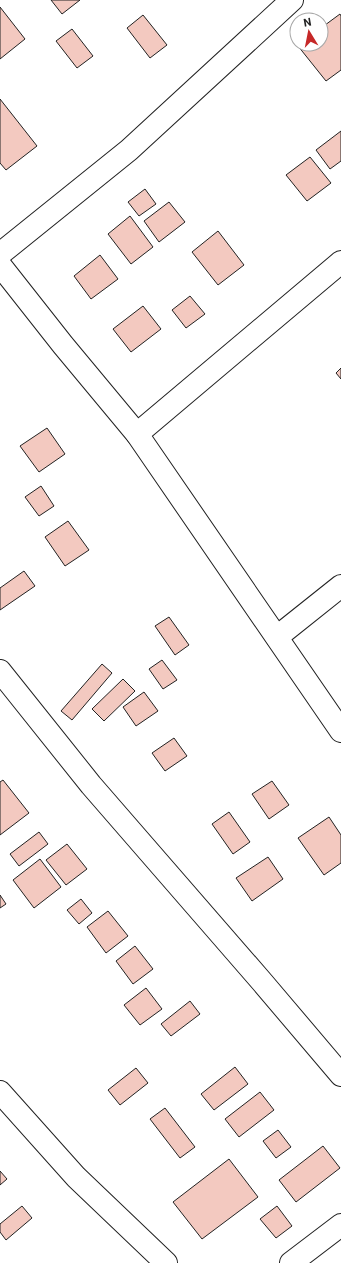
<svg xmlns="http://www.w3.org/2000/svg" width="341" height="1263" viewBox="0 0 341 1263" font-family="Roboto,sans-serif">
	<style>
		.building { fill: #f3c9c0; stroke: #222 }
		.lines { fill: none; stroke-linecap: round; stroke-linejoin: round }
		.minor-casing { stroke: #222; stroke-width: 24 }
		.minor { stroke: #fff; stroke-width: 22 }
	</style>
	<rect width="100%" height="100%" fill="#fff"/>
	<g class="building">
		<path d="M 51,0 L 80,0 L 62,14 Z"/>
		<path d="M 0,7 L 25,39 L 0,59 Z"/>
		<path d="M 340,14 L 341,16 L 341,70 L 326,81 L 298,46 L 301,44 L 321,44 L 321,28 Z"/>
		<path d="M 143,15 L 167,45 L 150,58 L 127,28 Z"/>
		<path d="M 72,29 L 93,56 L 77,68 L 56,41 Z"/>
		<path d="M 0,99 L 37,146 L 6,170 L 0,163 Z"/>
		<path d="M 341,131 L 341,161 L 330,169 L 316,150 Z"/>
		<path d="M 310,157 L 331,183 L 307,201 L 286,175 Z"/>
		<path d="M 145,189 L 156,204 L 139,216 L 128,202 Z"/>
		<path d="M 169,202 L 185,222 L 159,242 L 144,221 Z"/>
		<path d="M 130,216 L 153,247 L 131,264 L 108,234 Z"/>
		<path d="M 218,231 L 244,265 L 218,285 L 192,252 Z"/>
		<path d="M 100,255 L 118,279 L 91,299 L 74,276 Z"/>
		<path d="M 190,296 L 205,314 L 186,328 L 172,310 Z"/>
		<path d="M 143,306 L 161,329 L 131,352 L 113,329 Z"/>
		<path d="M 341,368 L 341,379 L 336,373 Z"/>
		<path d="M 47,428 L 65,454 L 39,472 L 20,446 Z"/>
		<path d="M 41,486 L 54,506 L 39,516 L 25,497 Z"/>
		<path d="M 68,521 L 89,550 L 65,566 L 45,537 Z"/>
		<path d="M 24,571 L 35,586 L 0,610 L 0,588 Z"/>
		<path d="M 169,617 L 189,645 L 175,655 L 155,626 Z"/>
		<path d="M 162,660 L 177,680 L 163,689 L 149,669 Z"/>
		<path d="M 102,664 L 112,673 L 72,720 L 61,711 Z"/>
		<path d="M 123,679 L 135,691 L 104,721 L 92,709 Z"/>
		<path d="M 144,692 L 158,711 L 136,726 L 123,707 Z"/>
		<path d="M 174,738 L 187,756 L 165,771 L 152,753 Z"/>
		<path d="M 3,780 L 29,813 L 0,835 L 0,782 Z"/>
		<path d="M 272,781 L 289,805 L 269,819 L 252,794 Z"/>
		<path d="M 229,812 L 250,842 L 233,854 L 212,824 Z"/>
		<path d="M 329,817 L 341,835 L 341,863 L 324,875 L 298,838 Z"/>
		<path d="M 39,832 L 48,844 L 19,866 L 10,854 Z"/>
		<path d="M 67,844 L 87,869 L 66,885 L 46,860 Z"/>
		<path d="M 268,857 L 283,879 L 252,901 L 236,878 Z"/>
		<path d="M 40,859 L 61,887 L 34,908 L 13,880 Z"/>
		<path d="M 0,895 L 6,904 L 0,908 Z"/>
		<path d="M 81,899 L 92,913 L 79,924 L 67,910 Z"/>
		<path d="M 108,911 L 128,936 L 106,953 L 87,927 Z"/>
		<path d="M 135,946 L 153,969 L 133,984 L 116,961 Z"/>
		<path d="M 146,988 L 162,1009 L 140,1025 L 124,1005 Z"/>
		<path d="M 190,1001 L 200,1014 L 171,1036 L 161,1024 Z"/>
		<path d="M 235,1067 L 248,1084 L 214,1110 L 201,1094 Z"/>
		<path d="M 136,1068 L 148,1083 L 120,1105 L 108,1090 Z"/>
		<path d="M 260,1092 L 274,1110 L 239,1137 L 225,1119 Z"/>
		<path d="M 165,1108 L 195,1147 L 180,1158 L 150,1119 Z"/>
		<path d="M 278,1130 L 291,1147 L 276,1158 L 263,1141 Z"/>
		<path d="M 323,1146 L 340,1168 L 296,1202 L 279,1180 Z"/>
		<path d="M 229,1159 L 258,1197 L 202,1239 L 173,1202 Z"/>
		<path d="M 0,1171 L 7,1179 L 0,1185 Z"/>
		<path d="M 22,1206 L 32,1218 L 6,1240 L 0,1232 L 0,1224 Z"/>
		<path d="M 277,1206 L 292,1226 L 276,1238 L 260,1219 Z"/>
	</g>
	<g class="lines">
		<g class="minor-casing">
			<g id="minor">
				<path d="M 0,254 L 129,150 L 292,0"/>
				<path d="M 0,265 L 63,345 L 137,434 L 341,731"/>
				<path d="M 137,434 L 341,262"/>
				<path d="M 277,637 L 341,586"/>
				<path d="M 0,671 L 91,785 L 263,983 L 341,1075"/>
				<path d="M 0,1092 L 76,1177 L 166,1263"/>
				<path d="M 291,1263 L 341,1225"/>
			</g>
		</g>
		<use href="#minor" class="minor"/>
	</g>
	<g transform="translate(309 32) rotate(350)"><circle r="19" fill="#ffffff" stroke="#a7a7a7"/>
	<path d="M0-3L7 15L0 10L-7 15Z" fill="#c62828"/>
	<text y="-6" font-size="11" font-weight="bold" text-anchor="middle" fill="#222222">N</text>
	</g>
</svg>
